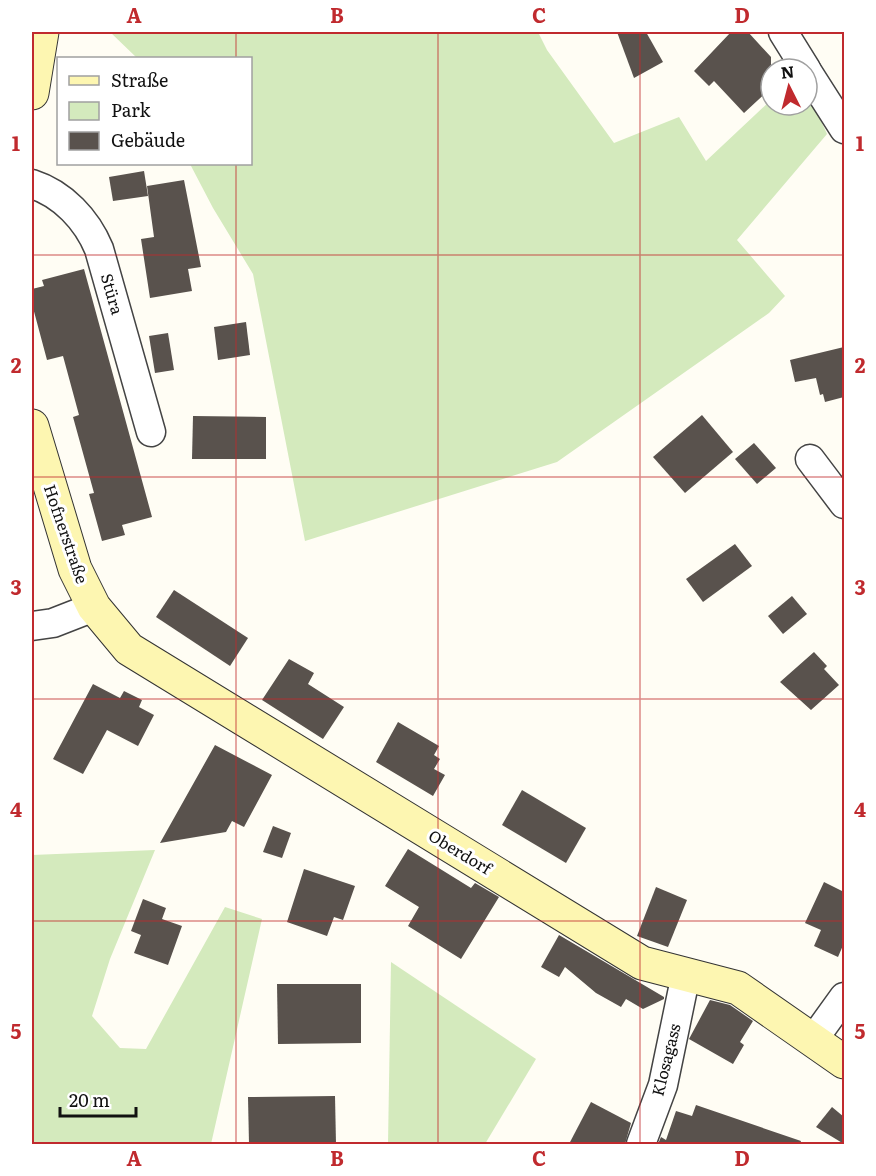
<svg xmlns="http://www.w3.org/2000/svg" width="876" height="1176" viewBox="0 0 876 1176" font-family="Literata,serif">
	<style>
		.green { fill: #d4eabd }
		.building { fill: #59524d }
		.lines { fill: none; stroke-linecap: round; stroke-linejoin: round }
		.street-casing { stroke: #444; stroke-width: 31 }
		.secondary-casing { stroke: #333; stroke-width: 35 }
		.street { stroke: #fff; stroke-width: 28 }
		.secondary { stroke: #fdf6b1; stroke-width: 33 }
		.grid { fill: none; stroke: #c02a2e; stroke-width: 1.5; stroke-opacity: 0.55 }
		.labels { text-anchor: middle; stroke-width: 6; stroke-linejoin: round; paint-order: stroke }
		.street-label { font-size: 16px; fill: #111; stroke: #fff }
		.neatline { fill: none; stroke: #c02a2e; stroke-width: 2 }
		.grid-label { font-size: 20px; text-anchor: middle; font-weight: bold; fill: #c02a2e }
	</style>
	<rect width="100%" height="100%" fill="#fffdf4"/>
	<g class="green">
		<path d="M 110,32 L 538,32 L 547,50 L 614,143 L 679,117 L 706,161 L 771,100 L 771,105 L 807,105 L 807,90 L 827,134 L 737,240 L 785,296 L 769,313 L 557,462 L 305,541 L 253,274 L 213,208 L 190,164 L 250,164 L 250,58 L 137,58 Z"/>
		<path d="M 155,850 L 110,959 L 92,1016 L 120,1048 L 146,1049 L 225,907 L 262,919 L 211,1144 L 32,1144 L 32,855 Z"/>
		<path d="M 391,962 L 536,1059 L 485,1144 L 388,1144 Z"/>
	</g>
	<g class="building">
		<path d="M 617,32 L 646,32 L 663,62 L 634,78 Z"/>
		<path d="M 731,32 L 748,32 L 771,57 L 771,88 L 744,113 L 714,81 L 709,86 L 694,71 Z"/>
		<path d="M 144,171 L 148,196 L 113,201 L 109,177 Z"/>
		<path d="M 184,180 L 201,267 L 188,269 L 192,291 L 150,298 L 141,239 L 154,237 L 147,186 Z"/>
		<path d="M 84,269 L 152,517 L 122,525 L 125,535 L 102,541 L 89,494 L 94,493 L 73,417 L 79,415 L 63,356 L 47,360 L 32,304 L 32,289 L 44,286 L 42,280 Z"/>
		<path d="M 246,322 L 250,355 L 218,360 L 214,327 Z"/>
		<path d="M 168,333 L 174,370 L 155,373 L 149,336 Z"/>
		<path d="M 844,347 L 844,397 L 825,402 L 823,394 L 820,395 L 816,378 L 795,382 L 790,360 Z"/>
		<path d="M 702,415 L 733,452 L 685,493 L 653,457 Z"/>
		<path d="M 193,416 L 266,417 L 266,459 L 192,459 Z"/>
		<path d="M 754,443 L 776,468 L 757,484 L 735,459 Z"/>
		<path d="M 735,544 L 752,566 L 703,602 L 686,579 Z"/>
		<path d="M 174,590 L 248,638 L 230,666 L 156,617 Z"/>
		<path d="M 792,596 L 807,614 L 783,634 L 768,616 Z"/>
		<path d="M 814,652 L 827,666 L 824,669 L 839,685 L 811,710 L 780,682 Z"/>
		<path d="M 289,659 L 314,673 L 308,684 L 344,707 L 323,739 L 262,700 Z"/>
		<path d="M 93,684 L 120,698 L 124,691 L 142,700 L 139,707 L 154,715 L 138,746 L 107,730 L 83,774 L 53,759 Z"/>
		<path d="M 398,722 L 439,746 L 434,755 L 440,759 L 434,769 L 445,775 L 433,796 L 376,762 Z"/>
		<path d="M 215,745 L 272,775 L 244,827 L 232,821 L 226,832 L 160,843 Z"/>
		<path d="M 522,790 L 586,828 L 566,863 L 502,825 Z"/>
		<path d="M 273,826 L 291,833 L 282,858 L 263,852 Z"/>
		<path d="M 408,849 L 471,888 L 475,883 L 499,897 L 461,959 L 408,926 L 419,907 L 385,886 Z"/>
		<path d="M 304,869 L 355,886 L 343,920 L 334,917 L 327,936 L 287,922 Z"/>
		<path d="M 824,882 L 844,892 L 844,943 L 838,957 L 814,946 L 821,930 L 805,923 Z"/>
		<path d="M 656,887 L 687,900 L 668,947 L 637,936 Z"/>
		<path d="M 143,899 L 166,908 L 162,919 L 182,926 L 168,965 L 134,953 L 141,935 L 131,931 Z"/>
		<path d="M 559,935 L 664,997 L 664,999 L 643,1009 L 626,999 L 621,1007 L 596,993 L 565,967 L 559,977 L 541,967 Z"/>
		<path d="M 277,984 L 361,984 L 361,1043 L 278,1044 Z"/>
		<path d="M 710,1000 L 730,1005 L 753,1021 L 740,1042 L 744,1045 L 733,1064 L 689,1039 Z"/>
		<path d="M 335,1096 L 336,1144 L 249,1144 L 248,1097 Z"/>
		<path d="M 591,1102 L 631,1123 L 625,1144 L 569,1144 Z"/>
		<path d="M 696,1105 L 801,1141 L 800,1144 L 658,1144 L 661,1137 L 666,1140 L 676,1111 L 692,1116 Z"/>
		<path d="M 832,1107 L 844,1117 L 844,1144 L 816,1127 Z"/>
	</g>
	<g class="lines">
		<g class="street-casing">
			<g id="street">
				<path d="M 783,32 L 806,69"/>
				<path d="M 807,71 L 844,129"/>
				<path d="M 32,184 C 63,194 87,220 99,249 L 151,432"/>
				<path d="M 810,459 L 844,504"/>
				<path d="M 32,626 L 53,623 L 94,607"/>
				<path d="M 813,1040 L 844,997"/>
				<path d="M 641,1144 L 663,1085 L 686,974"/>
			</g>
		</g>
		<g class="secondary-casing">
			<g id="secondary">
				<path d="M 32,93 L 42,32"/>
				<path d="M 32,426 L 75,569 L 94,607 L 129,649 L 642,963 L 738,988 L 844,1062"/>
			</g>
		</g>
		<use href="#street" class="street"/>
		<use href="#secondary" class="secondary"/>
	</g>
	<path class="grid" d="M 236,32 L 236,58M 438,32 L 438,1144M 640,32 L 640,1144M 236,164 L 236,1144M 32,255 L 844,255M 32,477 L 844,477M 32,699 L 844,699M 32,921 L 844,921"/>
	<g class="labels">
		<g class="street-label">
			<text transform="translate(112 294) rotate(74)" y="6">Stüra</text>
			<text transform="translate(66 534) rotate(71)" y="6">Hofnerstraße</text>
			<text transform="translate(460 852) rotate(31)" y="6">Oberdorf</text>
			<text transform="translate(666 1060) rotate(-76)" y="6">Klosagass</text>
		</g>
	</g>
	<rect width="876" height="1176" fill="none" stroke="#ffffff" stroke-width="66"/>
	<rect x="57" y="57" width="195" height="108" fill="#ffffff" stroke="#a0a0a0" stroke-width="1.5"/>
	<rect x="69" y="76" width="30" height="9" fill="#fdf6b1" stroke="#a0a0a0" stroke-width="1.5"/>
	<text x="111" y="87" font-size="18" fill="#111111">Straße</text>
	<rect x="69" y="102" width="30" height="18" fill="#d4eabd" stroke="#a0a0a0" stroke-width="1.5"/>
	<text x="111" y="117" font-size="18" fill="#111111">Park</text>
	<rect x="69" y="132" width="30" height="18" fill="#59524d" stroke="#a0a0a0" stroke-width="1.5"/>
	<text x="111" y="147" font-size="18" fill="#111111">Gebäude</text>
	<g transform="translate(789 87) rotate(354)"><circle r="28" fill="#ffffff" stroke="#a0a0a0" stroke-width="1.5"/>
	<path d="M0-4.5L10 22L0 15L-10 22Z" fill="#c02a2e"/>
	<text y="-9" font-size="16" font-weight="bold" text-anchor="middle" fill="#111111">N</text>
	</g>
	<path d="M60 1107v9h76v-9" fill="none" stroke="#111111" stroke-width="3"/>
	<text x="69" y="1107" font-size="18" fill="#111111" stroke="#ffffff" stroke-width="4.5" paint-order="stroke">20 m</text>
	<rect x="33" y="33" width="810" height="1110" class="neatline"/>
	<g class="grid-label">
		<text x="134" y="23">A</text>
		<text x="337" y="23">B</text>
		<text x="539" y="23">C</text>
		<text x="742" y="23">D</text>
		<text x="16" y="151">1</text>
		<text x="860" y="151">1</text>
		<text x="16" y="373">2</text>
		<text x="860" y="373">2</text>
		<text x="16" y="595">3</text>
		<text x="860" y="595">3</text>
		<text x="16" y="817">4</text>
		<text x="860" y="817">4</text>
		<text x="16" y="1039">5</text>
		<text x="860" y="1039">5</text>
		<text x="134" y="1166">A</text>
		<text x="337" y="1166">B</text>
		<text x="539" y="1166">C</text>
		<text x="742" y="1166">D</text>
	</g>
</svg>
